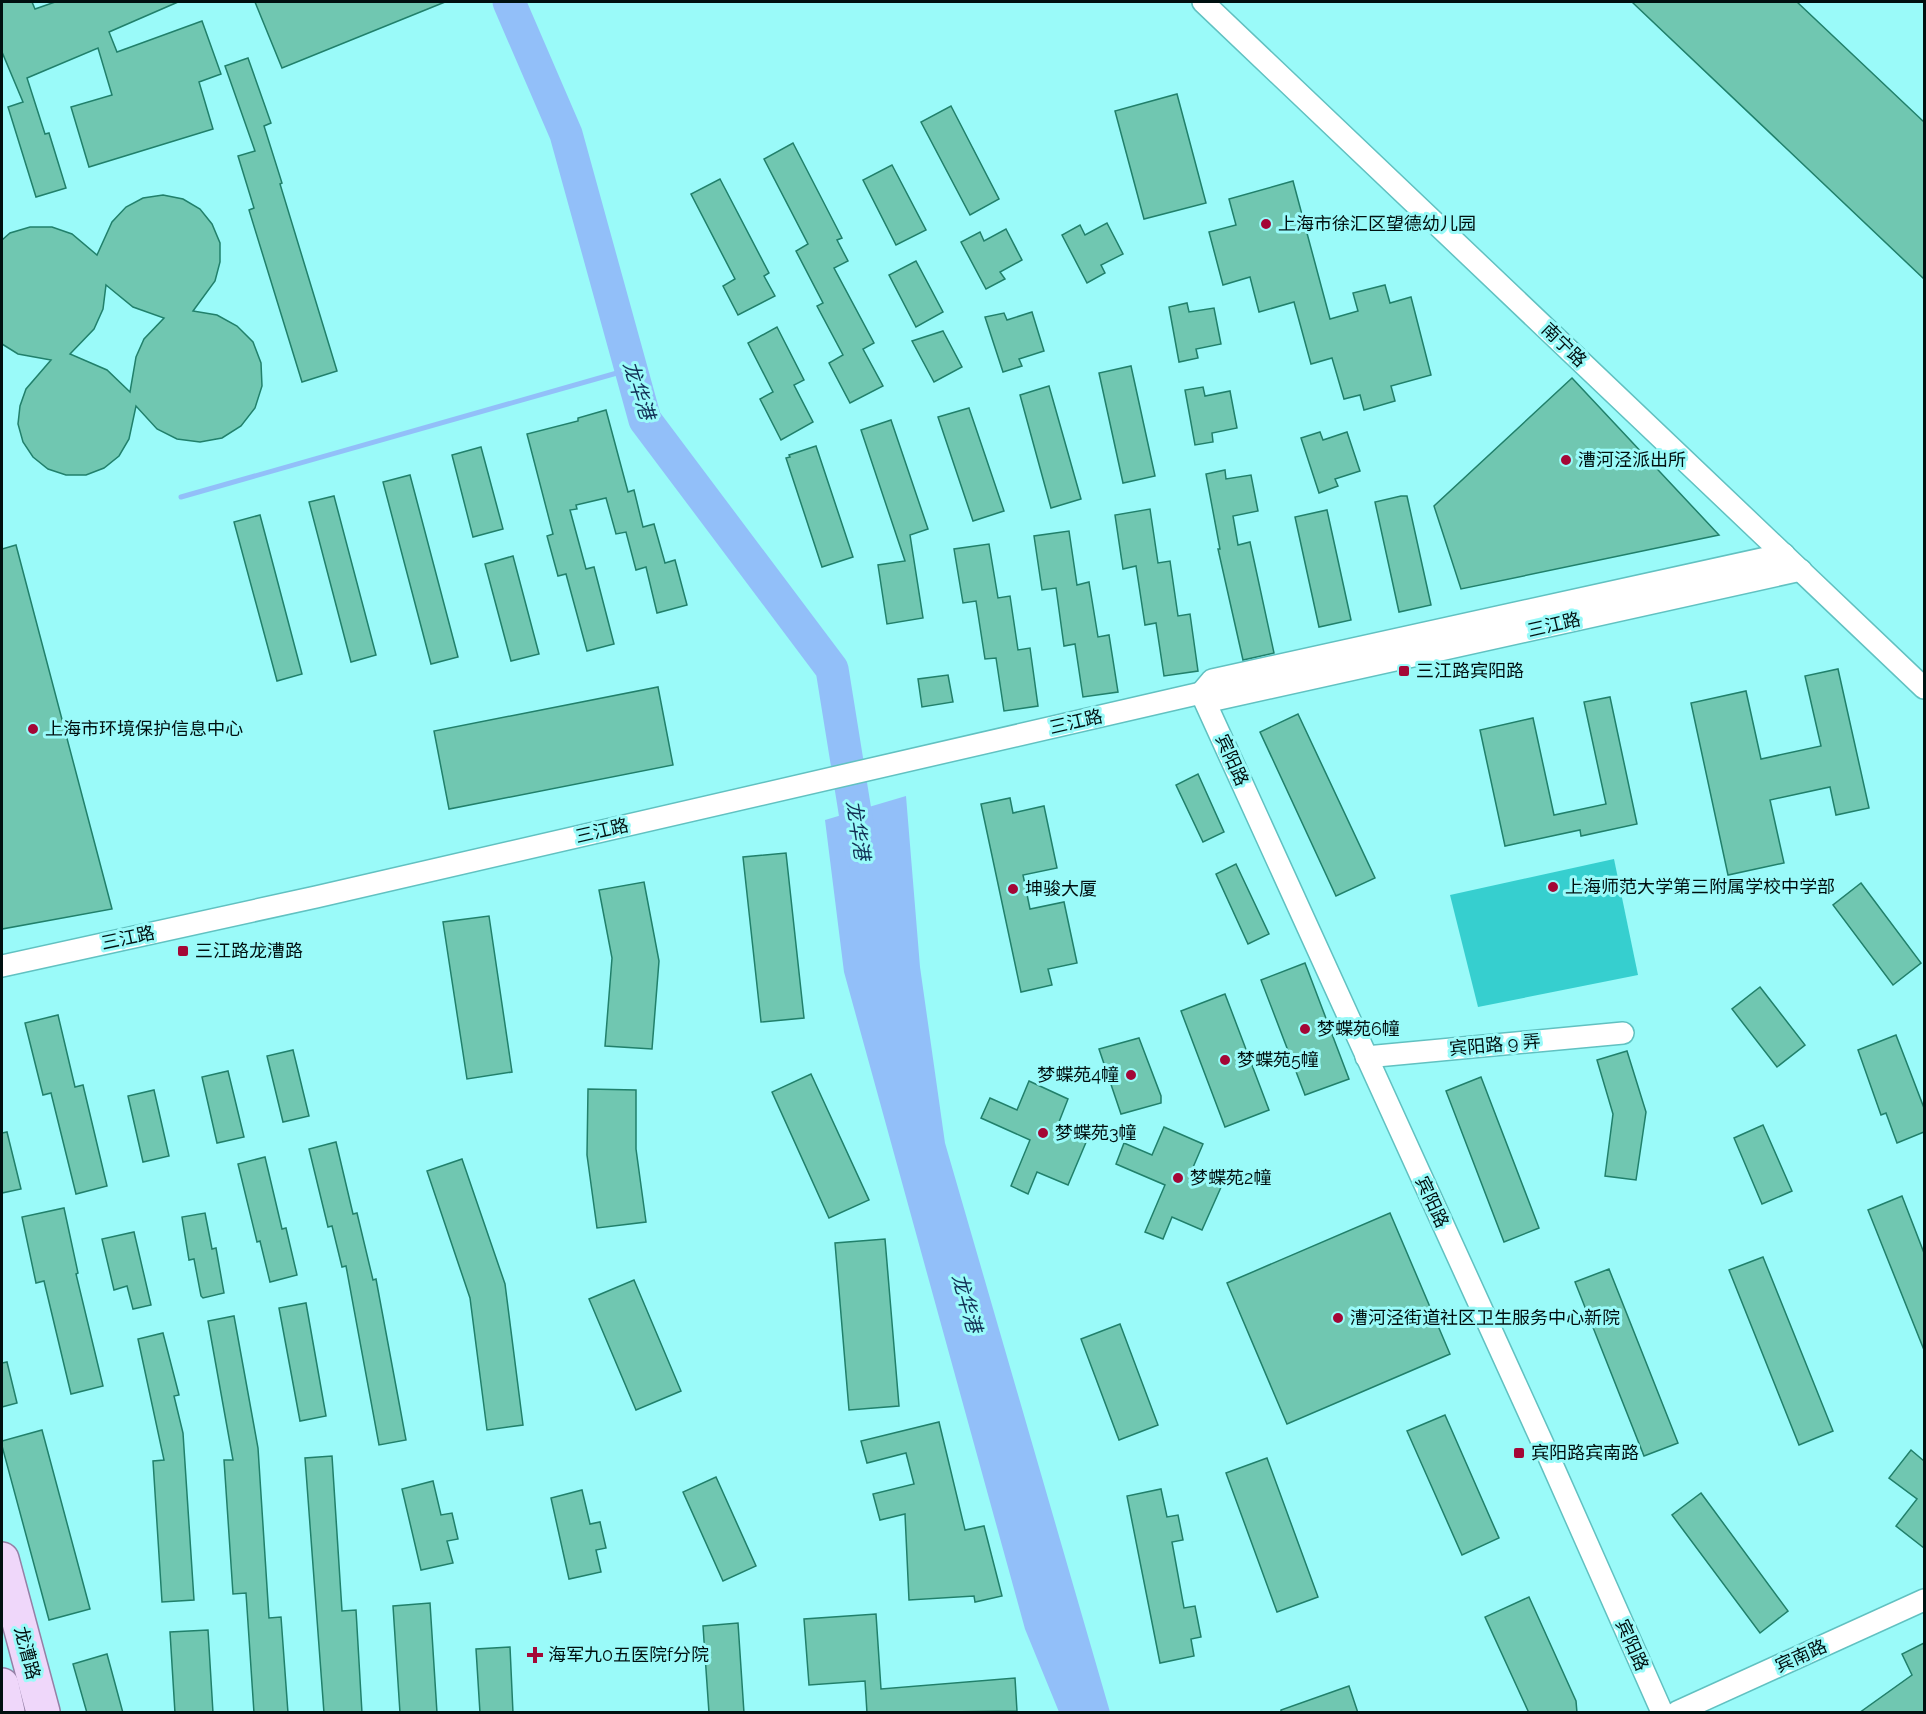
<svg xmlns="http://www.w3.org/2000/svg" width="1926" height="1714" viewBox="0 0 1926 1714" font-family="Raleway,'Noto Sans SC',sans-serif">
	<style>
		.green { fill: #36cfcf }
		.water { fill: #92bff9 }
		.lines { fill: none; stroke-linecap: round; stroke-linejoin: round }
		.stream { stroke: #92bff9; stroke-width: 5 }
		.river { stroke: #92bff9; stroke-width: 33 }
		.building { fill: #70c7b1; stroke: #21806b; stroke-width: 1.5; fill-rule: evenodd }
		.minor-casing { stroke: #61c1c1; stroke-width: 24 }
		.primary-casing { stroke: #9580a6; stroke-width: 36 }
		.minor { stroke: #fff; stroke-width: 21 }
		.primary { stroke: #efd7fa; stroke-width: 33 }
		.poi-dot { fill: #a40736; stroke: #9afaf9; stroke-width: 2 }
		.labels { text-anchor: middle; stroke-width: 6; stroke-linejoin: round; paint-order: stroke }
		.poi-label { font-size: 18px; fill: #001010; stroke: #9afaf9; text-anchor: start }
		.street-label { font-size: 18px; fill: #001010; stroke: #9afaf9 }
		.water-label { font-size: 20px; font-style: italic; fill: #123055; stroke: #9afaf9 }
	</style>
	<rect width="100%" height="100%" fill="#9afaf9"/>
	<path class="green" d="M 1614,859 L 1638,975 L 1478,1007 L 1450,895 Z"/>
	<path class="water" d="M 906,796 L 920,967 L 945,1143 L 1110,1712 L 1059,1712 L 1025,1629 L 844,972 L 825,820 Z"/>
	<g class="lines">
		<path class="stream" d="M 181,497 L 631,369"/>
		<path class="river" d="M 509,2 L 566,134 L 645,420 L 832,669 L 862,855"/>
	</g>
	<g class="building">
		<path d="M 2,2 L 32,2 L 35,9 L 55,2 L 178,2 L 109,32 L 117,52 L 202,21 L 221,74 L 199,82 L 213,129 L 89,167 L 71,107 L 112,95 L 98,48 L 27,78 L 45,134 L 49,133 L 66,188 L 36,197 L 8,107 L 23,102 L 2,52 Z"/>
		<path d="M 255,2 L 445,2 L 282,68 Z"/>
		<path d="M 1632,2 L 1797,2 L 1924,122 L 1924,279 Z"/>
		<path d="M 248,58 L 271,123 L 264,126 L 282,183 L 280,184 L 337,371 L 302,382 L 249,210 L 254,208 L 238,156 L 255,151 L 225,66 Z"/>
		<path d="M 1177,94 L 1206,203 L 1144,219 L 1115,111 Z"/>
		<path d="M 951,106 L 999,199 L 970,215 L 921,122 Z"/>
		<path d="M 793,143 L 842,238 L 837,240 L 848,261 L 834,268 L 874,343 L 863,349 L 883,386 L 850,403 L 829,363 L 843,355 L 817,306 L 823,303 L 796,251 L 808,244 L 764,159 Z"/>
		<path d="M 892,165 L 926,230 L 896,245 L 863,180 Z"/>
		<path d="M 720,179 L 769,273 L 764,276 L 775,296 L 738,315 L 723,286 L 735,279 L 691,194 Z"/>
		<path d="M 1293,181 L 1330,319 L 1358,311 L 1353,293 L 1385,285 L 1390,303 L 1411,297 L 1431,375 L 1391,386 L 1395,401 L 1364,410 L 1360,395 L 1344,399 L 1332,358 L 1311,364 L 1294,302 L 1259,312 L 1250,277 L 1223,285 L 1209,232 L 1236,225 L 1229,199 Z"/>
		<path d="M 163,195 L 183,199 L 200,209 L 212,224 L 220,243 L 220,262 L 215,281 L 193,311 L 217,315 L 237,326 L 253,342 L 261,363 L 262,386 L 255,408 L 241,426 L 222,438 L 200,442 L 177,439 L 157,429 L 136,406 L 129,439 L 119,456 L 104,468 L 86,475 L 66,475 L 48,469 L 33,457 L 23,442 L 18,424 L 20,406 L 26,389 L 51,360 L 18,354 L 2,344 L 2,240 L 10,233 L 30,227 L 52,227 L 72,234 L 97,255 L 112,222 L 126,207 L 143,198 ZM 106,285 L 133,307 L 164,318 L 144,339 L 136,357 L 130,392 L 107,370 L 70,354 L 94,329 L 103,309 Z"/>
		<path d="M 1107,223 L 1123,254 L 1101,265 L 1105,273 L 1087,283 L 1062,235 L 1080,225 L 1085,235 Z"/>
		<path d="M 1006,229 L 1022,260 L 1000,272 L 1005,279 L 986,289 L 961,242 L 980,232 L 984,241 Z"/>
		<path d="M 916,261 L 943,312 L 916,327 L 889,275 Z"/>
		<path d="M 1187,303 L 1189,312 L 1214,308 L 1221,344 L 1196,349 L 1198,358 L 1179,362 L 1169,307 Z"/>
		<path d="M 1032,312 L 1044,351 L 1019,359 L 1022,366 L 1003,372 L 985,317 L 1004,313 L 1007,320 Z"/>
		<path d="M 777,327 L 804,380 L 794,385 L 813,422 L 781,440 L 760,399 L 773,392 L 748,343 Z"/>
		<path d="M 943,331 L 962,367 L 934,382 L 912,341 Z"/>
		<path d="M 1131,366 L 1155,476 L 1123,483 L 1099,373 Z"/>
		<path d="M 1572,378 L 1719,535 L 1461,589 L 1434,506 Z"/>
		<path d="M 1049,386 L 1081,499 L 1051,508 L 1020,395 Z"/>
		<path d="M 1203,387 L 1205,396 L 1230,391 L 1237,428 L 1212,433 L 1213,442 L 1195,445 L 1185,390 Z"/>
		<path d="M 969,408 L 1004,511 L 973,521 L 938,417 Z"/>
		<path d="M 606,410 L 628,492 L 634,490 L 643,527 L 654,524 L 665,563 L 675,560 L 687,605 L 657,613 L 646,567 L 636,570 L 626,532 L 616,534 L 606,498 L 576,505 L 577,509 L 570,510 L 586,569 L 594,567 L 614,644 L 587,651 L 566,574 L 558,576 L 547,536 L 553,534 L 527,434 L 578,421 L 578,418 Z"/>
		<path d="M 891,420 L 928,529 L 910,535 L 923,618 L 887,624 L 878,565 L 905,561 L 861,430 Z"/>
		<path d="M 1320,432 L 1323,440 L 1347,432 L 1360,471 L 1335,479 L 1338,486 L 1319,493 L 1301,438 Z"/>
		<path d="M 816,446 L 853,557 L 822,567 L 786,458 L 790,457 L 789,455 Z"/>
		<path d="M 481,447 L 503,529 L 473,537 L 452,455 Z"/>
		<path d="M 1225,470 L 1226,479 L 1251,475 L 1258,511 L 1233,516 L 1238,545 L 1250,542 L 1274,653 L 1243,660 L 1218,549 L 1220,549 L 1206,474 Z"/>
		<path d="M 410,475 L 458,657 L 431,664 L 383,482 Z"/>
		<path d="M 334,496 L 376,655 L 351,662 L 309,502 Z"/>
		<path d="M 1401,496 L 1407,496 L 1431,605 L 1399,612 L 1375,502 Z"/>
		<path d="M 1150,509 L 1158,563 L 1170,561 L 1178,616 L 1190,614 L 1198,671 L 1164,676 L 1156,623 L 1145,625 L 1136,566 L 1123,569 L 1115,515 Z"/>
		<path d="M 1327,510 L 1351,620 L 1319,627 L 1295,517 Z"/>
		<path d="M 260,515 L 302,674 L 277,681 L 234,522 Z"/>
		<path d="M 1069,531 L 1077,585 L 1089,582 L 1098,637 L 1109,635 L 1118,692 L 1083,697 L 1075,644 L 1064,646 L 1056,588 L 1042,590 L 1034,536 Z"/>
		<path d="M 989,544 L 998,598 L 1010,596 L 1018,650 L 1030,648 L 1038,706 L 1004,711 L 996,658 L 985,659 L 976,601 L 963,603 L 954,549 Z"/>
		<path d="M 16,545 L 112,909 L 2,929 L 2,549 Z"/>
		<path d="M 513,556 L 539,654 L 511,661 L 485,564 Z"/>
		<path d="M 1838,669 L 1869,808 L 1836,815 L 1830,787 L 1770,800 L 1784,863 L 1728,875 L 1691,703 L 1746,691 L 1761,759 L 1821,746 L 1805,676 Z"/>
		<path d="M 948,675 L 953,702 L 922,707 L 918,679 Z"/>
		<path d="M 658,687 L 673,765 L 449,809 L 434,731 Z"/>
		<path d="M 1610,697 L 1637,824 L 1581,836 L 1580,830 L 1505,846 L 1480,730 L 1533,718 L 1554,815 L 1606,804 L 1584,702 Z"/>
		<path d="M 1298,714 L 1375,878 L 1336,896 L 1260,732 Z"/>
		<path d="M 1198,774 L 1224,832 L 1203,842 L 1176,785 Z"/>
		<path d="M 1010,798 L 1013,813 L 1044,806 L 1057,868 L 1023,875 L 1030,909 L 1064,902 L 1077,963 L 1048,969 L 1052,985 L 1021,992 L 981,804 Z"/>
		<path d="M 786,853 L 804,1018 L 761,1022 L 743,857 Z"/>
		<path d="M 1236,864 L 1269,934 L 1248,944 L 1216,874 Z"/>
		<path d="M 644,882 L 659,961 L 652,1049 L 605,1046 L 612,958 L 599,890 Z"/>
		<path d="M 1861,883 L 1921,963 L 1893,985 L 1833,905 Z"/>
		<path d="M 489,916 L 512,1072 L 467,1079 L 443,922 Z"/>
		<path d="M 1305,963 L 1349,1079 L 1305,1095 L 1261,980 Z"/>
		<path d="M 1760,987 L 1805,1045 L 1777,1067 L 1732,1009 Z"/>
		<path d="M 1225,994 L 1269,1110 L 1225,1127 L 1181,1011 Z"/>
		<path d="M 58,1015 L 75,1087 L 83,1085 L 107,1186 L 76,1194 L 51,1093 L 43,1095 L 25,1023 Z"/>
		<path d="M 1896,1035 L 1924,1108 L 1924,1132 L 1897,1143 L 1886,1113 L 1881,1115 L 1858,1050 Z"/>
		<path d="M 1139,1038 L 1161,1096 L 1161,1103 L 1121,1114 L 1099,1049 Z"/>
		<path d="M 293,1050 L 309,1116 L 283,1122 L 267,1056 Z"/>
		<path d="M 1627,1051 L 1646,1112 L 1636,1180 L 1605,1176 L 1613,1114 L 1597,1060 Z"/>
		<path d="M 228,1071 L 244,1137 L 217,1143 L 202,1077 Z"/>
		<path d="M 811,1074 L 869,1200 L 829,1218 L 772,1092 Z"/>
		<path d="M 1481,1077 L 1539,1228 L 1504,1242 L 1446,1091 Z"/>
		<path d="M 1029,1081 L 1068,1099 L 1057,1127 L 1087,1140 L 1068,1185 L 1037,1172 L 1028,1194 L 1011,1186 L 1030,1140 L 981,1118 L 990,1098 L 1017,1110 Z"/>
		<path d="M 588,1089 L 636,1090 L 636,1149 L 646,1222 L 597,1228 L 587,1155 Z"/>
		<path d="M 154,1090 L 169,1156 L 143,1162 L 128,1096 Z"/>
		<path d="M 1763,1125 L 1792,1191 L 1762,1204 L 1734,1138 Z"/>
		<path d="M 1164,1127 L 1203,1144 L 1191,1172 L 1222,1185 L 1202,1230 L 1172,1217 L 1163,1239 L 1145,1232 L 1165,1185 L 1116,1164 L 1124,1143 L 1152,1155 Z"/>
		<path d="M 7,1132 L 21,1189 L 2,1193 L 2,1133 Z"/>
		<path d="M 336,1142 L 353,1214 L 357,1213 L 373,1280 L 376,1279 L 406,1440 L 379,1445 L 346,1266 L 342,1267 L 332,1226 L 328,1227 L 309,1149 Z"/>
		<path d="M 265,1157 L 282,1229 L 286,1228 L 297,1275 L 270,1282 L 260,1241 L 257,1242 L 238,1164 Z"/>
		<path d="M 462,1159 L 505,1284 L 523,1425 L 487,1430 L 470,1298 L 427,1171 Z"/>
		<path d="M 1902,1196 L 1924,1253 L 1924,1350 L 1868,1210 Z"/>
		<path d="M 64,1208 L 78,1273 L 76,1274 L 103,1386 L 71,1394 L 44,1281 L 36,1283 L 22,1217 Z"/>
		<path d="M 205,1213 L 212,1249 L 216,1248 L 224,1293 L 203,1298 L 201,1296 L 194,1259 L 189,1260 L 182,1217 Z"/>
		<path d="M 1390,1213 L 1450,1354 L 1287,1424 L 1227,1283 Z"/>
		<path d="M 134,1232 L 151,1305 L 133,1309 L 127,1286 L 114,1290 L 102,1239 Z"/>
		<path d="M 885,1239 L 899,1406 L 849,1410 L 835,1243 Z"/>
		<path d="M 1763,1257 L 1833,1431 L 1799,1445 L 1729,1270 Z"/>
		<path d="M 1609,1269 L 1678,1443 L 1644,1456 L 1575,1282 Z"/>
		<path d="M 634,1280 L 681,1391 L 636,1410 L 589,1299 Z"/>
		<path d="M 306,1303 L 326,1416 L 300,1421 L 279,1308 Z"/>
		<path d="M 234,1316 L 258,1448 L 269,1618 L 281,1617 L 288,1713 L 254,1713 L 246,1593 L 233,1594 L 224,1460 L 233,1460 L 208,1321 Z"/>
		<path d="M 1120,1324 L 1158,1425 L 1119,1440 L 1081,1339 Z"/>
		<path d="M 163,1333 L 179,1395 L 174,1396 L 183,1433 L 194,1600 L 162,1602 L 153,1461 L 164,1460 L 138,1339 Z"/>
		<path d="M 7,1362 L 17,1403 L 2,1407 L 2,1363 Z"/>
		<path d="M 1445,1415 L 1499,1538 L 1462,1555 L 1407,1431 Z"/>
		<path d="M 939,1422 L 965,1530 L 984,1526 L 1002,1596 L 975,1602 L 974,1596 L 909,1600 L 905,1514 L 880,1520 L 873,1494 L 914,1484 L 906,1453 L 867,1463 L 861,1441 Z"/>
		<path d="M 42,1430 L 90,1609 L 49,1620 L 2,1446 L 2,1441 Z"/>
		<path d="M 1911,1450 L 1924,1461 L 1924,1548 L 1896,1526 L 1917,1499 L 1889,1478 Z"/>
		<path d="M 332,1456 L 342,1611 L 356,1610 L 362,1713 L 324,1713 L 305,1458 Z"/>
		<path d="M 1267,1458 L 1318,1597 L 1277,1612 L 1226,1473 Z"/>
		<path d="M 716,1477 L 756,1566 L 723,1581 L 683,1492 Z"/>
		<path d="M 433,1481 L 441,1515 L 452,1513 L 458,1539 L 447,1541 L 453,1563 L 421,1570 L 402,1489 Z"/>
		<path d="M 1161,1489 L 1167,1517 L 1178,1515 L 1183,1540 L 1172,1542 L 1184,1608 L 1195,1606 L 1201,1637 L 1191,1639 L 1194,1656 L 1160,1663 L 1127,1496 Z"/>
		<path d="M 582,1490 L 590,1524 L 600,1522 L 606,1548 L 596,1550 L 601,1572 L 569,1579 L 551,1498 Z"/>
		<path d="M 1701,1493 L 1788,1611 L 1760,1633 L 1672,1515 Z"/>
		<path d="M 1529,1597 L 1576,1701 L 1577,1713 L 1529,1713 L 1485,1617 Z"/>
		<path d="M 430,1603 L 437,1713 L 400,1713 L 393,1606 Z"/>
		<path d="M 876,1614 L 881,1689 L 1015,1678 L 1017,1711 L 867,1713 L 865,1681 L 809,1685 L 804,1619 Z"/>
		<path d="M 738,1623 L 744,1713 L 709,1713 L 703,1626 Z"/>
		<path d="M 208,1630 L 213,1713 L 175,1713 L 170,1632 Z"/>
		<path d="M 1924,1643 L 1924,1713 L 1859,1713 L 1912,1675 L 1902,1654 Z"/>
		<path d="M 510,1647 L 513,1713 L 480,1713 L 476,1649 Z"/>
		<path d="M 107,1654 L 123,1713 L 87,1713 L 73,1664 Z"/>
		<path d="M 1349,1686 L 1358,1713 L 1281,1713 L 1281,1710 Z"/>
	</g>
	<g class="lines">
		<g class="minor-casing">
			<g id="minor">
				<path d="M 1203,2 L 1924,688"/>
				<path d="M 1201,693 L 1544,1446 L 1662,1712"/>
				<path d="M 1201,693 L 1212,680 L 1784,554"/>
				<path d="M 2,966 L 316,897 L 1201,693 L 1219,699 L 1801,570"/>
				<path d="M 1366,1057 L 1623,1033"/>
				<path d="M 1677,1712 L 1924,1600"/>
			</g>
		</g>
		<g class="primary-casing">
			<g id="primary">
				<path d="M 2,1559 L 43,1712"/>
				<path d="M 2,1685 L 8,1712"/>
			</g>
		</g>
		<use href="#minor" class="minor"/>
		<use href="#primary" class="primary"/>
	</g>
	<g class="poi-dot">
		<circle cx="1266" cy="224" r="6"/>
		<circle cx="1566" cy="460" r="6"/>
		<rect x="1398" y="665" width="12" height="12" rx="3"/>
		<circle cx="33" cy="729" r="6"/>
		<circle cx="1553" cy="887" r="6"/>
		<circle cx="1013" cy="889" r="6"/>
		<rect x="177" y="945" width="12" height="12" rx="3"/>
		<circle cx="1305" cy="1029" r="6"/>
		<circle cx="1225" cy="1060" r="6"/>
		<circle cx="1131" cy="1075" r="6"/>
		<circle cx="1043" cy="1133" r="6"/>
		<circle cx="1178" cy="1178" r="6"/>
		<circle cx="1338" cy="1318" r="6"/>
		<rect x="1513" y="1447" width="12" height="12" rx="3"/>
		<path d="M532 1646h6v6h6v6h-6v6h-6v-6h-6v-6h6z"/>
	</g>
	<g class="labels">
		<g class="poi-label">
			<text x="1278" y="230">上海市徐汇区望德幼儿园</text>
			<text x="1578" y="466">漕河泾派出所</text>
			<text x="1416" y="677">三江路宾阳路</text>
			<text x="45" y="735">上海市环境保护信息中心</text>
			<text x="1565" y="893">上海师范大学第三附属学校中学部</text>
			<text x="1025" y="895">坤骏大厦</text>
			<text x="195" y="957">三江路龙漕路</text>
			<text x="1317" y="1035">梦蝶苑6幢</text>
			<text x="1237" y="1066">梦蝶苑5幢</text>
			<text x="1119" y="1081" text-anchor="end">梦蝶苑4幢</text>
			<text x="1055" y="1139">梦蝶苑3幢</text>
			<text x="1190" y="1184">梦蝶苑2幢</text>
			<text x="1350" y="1324">漕河泾街道社区卫生服务中心新院</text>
			<text x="1531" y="1459">宾阳路宾南路</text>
			<text x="548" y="1661">海军九0五医院f分院</text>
		</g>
		<g class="street-label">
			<text transform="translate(1564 345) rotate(44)" y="6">南宁路</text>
			<text transform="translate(1554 625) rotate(-13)" y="6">三江路</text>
			<text transform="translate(1076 722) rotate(-13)" y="6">三江路</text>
			<text transform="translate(1232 760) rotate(66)" y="6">宾阳路</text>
			<text transform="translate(602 831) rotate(-13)" y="6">三江路</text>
			<text transform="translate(128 938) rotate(-12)" y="6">三江路</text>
			<text transform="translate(1495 1045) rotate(-5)" y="6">宾阳路 9 弄</text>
			<text transform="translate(1432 1202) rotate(65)" y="6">宾阳路</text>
			<text transform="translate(1632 1645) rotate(66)" y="6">宾阳路</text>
			<text transform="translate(27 1653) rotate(75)" y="6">龙漕路</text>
			<text transform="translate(1801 1656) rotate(-24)" y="6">宾南路</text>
		</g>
		<g class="water-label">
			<text transform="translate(639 390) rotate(72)" y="7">龙华港</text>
			<text transform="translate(858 830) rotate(81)" y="7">龙华港</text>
			<text transform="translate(967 1303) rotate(74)" y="7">龙华港</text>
		</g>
	</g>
	<rect width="1926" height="1714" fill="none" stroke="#001010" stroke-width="6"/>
</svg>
